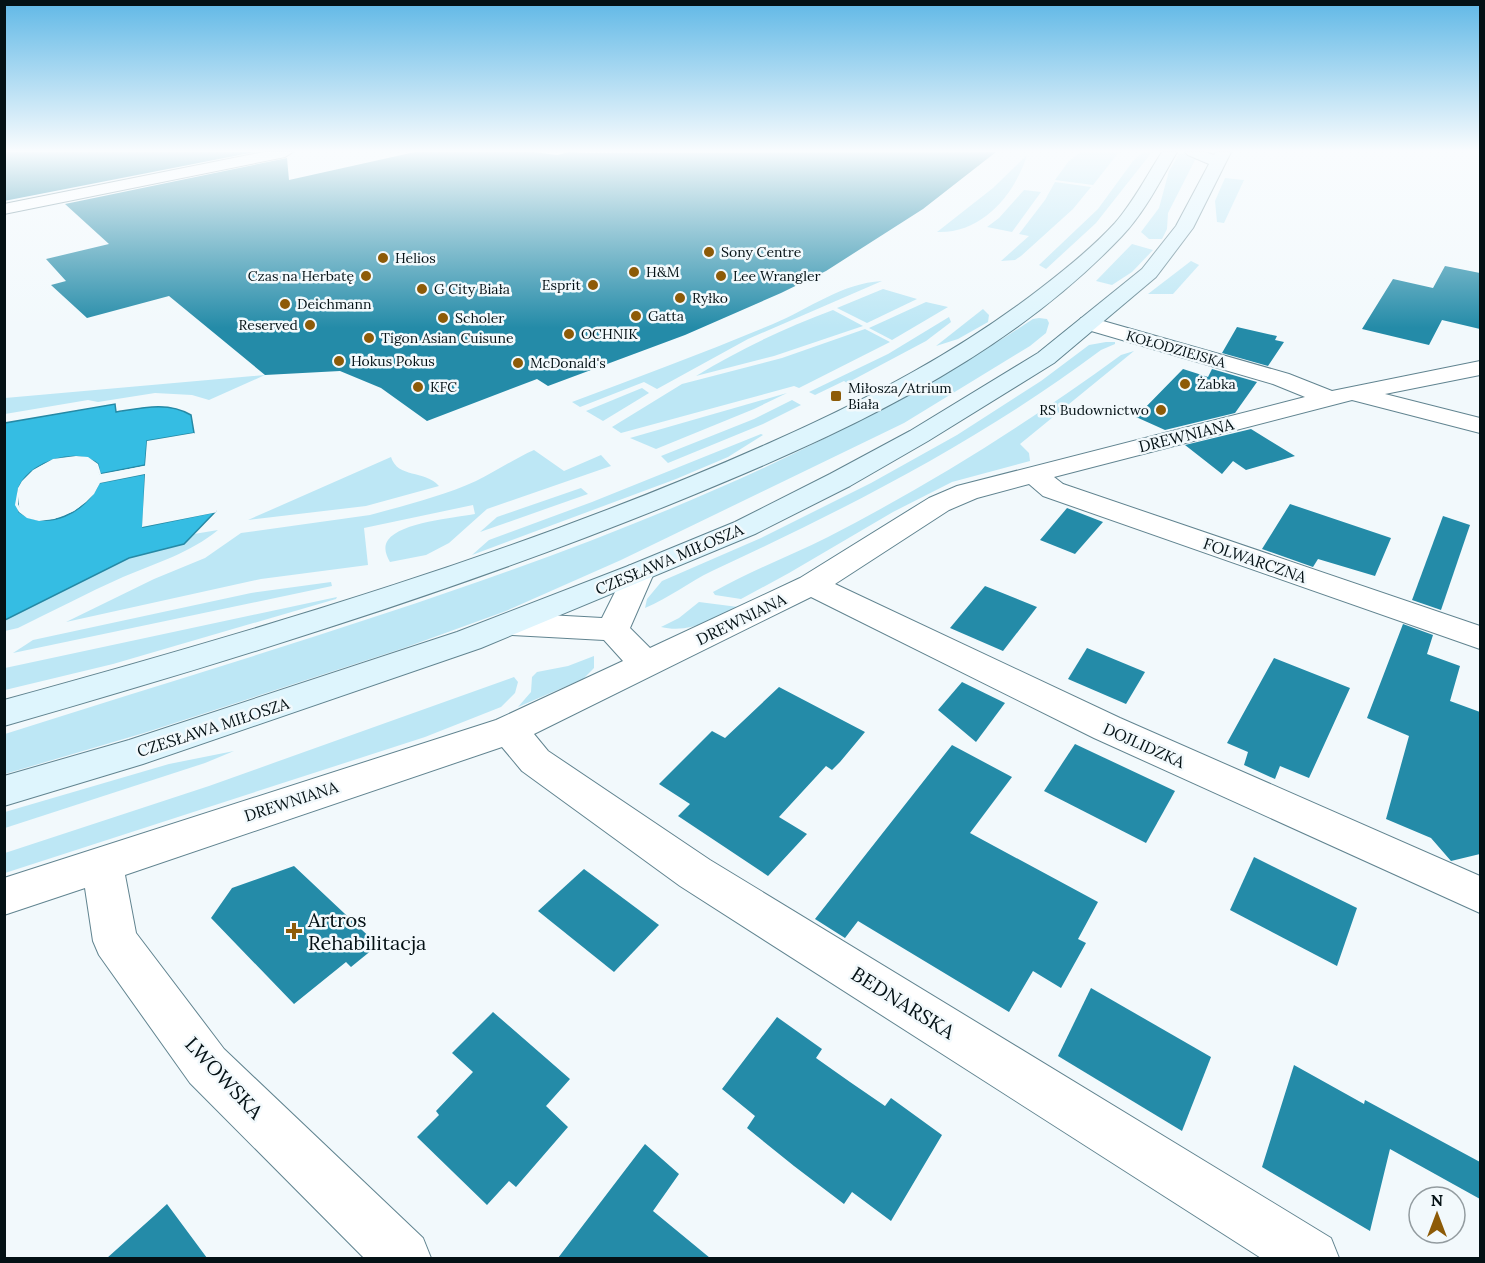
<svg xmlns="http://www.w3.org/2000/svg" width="1485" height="1263" viewBox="0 0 1485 1263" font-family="Lora,serif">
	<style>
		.green { fill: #bde7f5 }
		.water { fill: #35bde3; stroke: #2689a5; stroke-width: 1.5 }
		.pier { fill: #f2f9fc }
		.building { fill: #248ba8 }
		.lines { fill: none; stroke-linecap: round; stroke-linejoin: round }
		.street-casing { stroke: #618490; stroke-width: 2 }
		.secondary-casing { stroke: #618490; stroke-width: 2 }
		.street { fill: #fff; fill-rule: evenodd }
		.secondary { fill: #def5fd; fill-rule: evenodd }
		.poi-dot { fill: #8d5b08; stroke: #f2f9fc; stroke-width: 2 }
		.labels { text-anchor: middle; stroke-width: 5; stroke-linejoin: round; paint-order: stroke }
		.far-poi-label { font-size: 14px; fill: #041115; stroke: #f2f9fc; text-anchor: start }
		.far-street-label { font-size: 14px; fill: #041115; stroke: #f2f9fc }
		.street-label { font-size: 16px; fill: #041115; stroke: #f2f9fc }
		.near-poi-label { font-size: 20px; fill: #041115; stroke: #f2f9fc; text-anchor: start }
		.near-street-label { font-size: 20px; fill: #041115; stroke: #f2f9fc }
	</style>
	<rect width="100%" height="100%" fill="#f2f9fc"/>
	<g class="green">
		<path d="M 1080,152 L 1119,152 L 1093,185 L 1055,180 L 1068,162 Z"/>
		<path d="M 1143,152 L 1152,152 L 1096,223 L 1046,269 L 1039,265 L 1098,209 L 1133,161 Z"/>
		<path d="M 1187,153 L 1196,158 L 1168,213 L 1167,229 L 1162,239 L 1149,239 L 1141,232 L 1159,208 L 1169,171 L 1179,154 Z"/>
		<path d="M 1027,155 C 1015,194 982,234 937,232 L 993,188 Z"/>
		<path d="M 1225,178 L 1244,180 L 1224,223 L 1217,222 L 1215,201 Z"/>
		<path d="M 1055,182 L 1091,187 L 1073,209 L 1021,256 L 1015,260 L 1001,261 L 1029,236 L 1019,234 L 1045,200 Z"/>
		<path d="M 1024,190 L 1041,192 L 1012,232 L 987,227 L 999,218 Z"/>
		<path d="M 1132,244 L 1153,250 L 1132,272 L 1112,285 L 1096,281 Z"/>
		<path d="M 1191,261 L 1199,265 L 1173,294 L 1148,294 Z"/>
		<path d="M 882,281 L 748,339 L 657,389 L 644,382 L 580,407 L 572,402 C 639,377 706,352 773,324 C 809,309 842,283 882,281 Z"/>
		<path d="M 883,289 L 917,299 L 867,323 L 837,308 Z"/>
		<path d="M 926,302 L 948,307 L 892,340 L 869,328 Z"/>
		<path d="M 983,309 L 989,315 L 988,322 L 958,339 L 936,346 Z"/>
		<path d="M 833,310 L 863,326 L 774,356 L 696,376 C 740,349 785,328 833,310 Z"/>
		<path d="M 949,317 L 951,322 L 926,341 L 847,383 L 844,381 L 815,395 L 809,392 L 888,354 Z"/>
		<path d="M 1039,318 L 1047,319 L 1049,323 L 1046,333 L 1030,346 L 904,423 L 621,560 L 506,611 L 404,648 L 144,733 L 5,774 L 5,734 C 357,621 722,526 1033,319 Z"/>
		<path d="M 865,329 L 890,342 L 799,388 L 794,386 L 621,433 L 612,427 L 682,384 L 782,358 Z"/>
		<path d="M 1106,342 L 1115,342 L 1115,344 L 1101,350 C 981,440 848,508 712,571 C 689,582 669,598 645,608 L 647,599 L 662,581 L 761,538 L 871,483 L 957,435 L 1041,381 L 1089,345 Z"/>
		<path d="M 1134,351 L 1020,444 L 1029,453 L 1030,461 L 952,482 L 893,512 L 789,573 L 741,599 L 715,595 L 713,592 C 750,571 790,556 828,537 C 931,484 1028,423 1121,355 Z"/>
		<path d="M 265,375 L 209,400 L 192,395 L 155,393 L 98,402 L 88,400 L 5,414 L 5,398 Z"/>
		<path d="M 642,388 L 649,393 L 603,421 L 586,411 Z"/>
		<path d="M 787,393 L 754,409 L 656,449 L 630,438 Z"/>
		<path d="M 792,400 L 801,405 L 763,424 L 668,463 L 661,456 L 754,419 Z"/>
		<path d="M 761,434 L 763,435 L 728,457 L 676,479 L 472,555 L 489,540 L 592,502 Z"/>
		<path d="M 534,450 L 564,471 L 601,455 L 611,466 L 487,509 L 449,543 L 426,555 L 390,562 C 386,555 383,547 388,540 C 401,522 454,518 475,514 L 473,505 L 364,528 L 368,565 L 261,579 L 66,622 L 154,579 L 205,558 L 241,533 L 370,515 C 406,505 443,496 476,481 C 496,471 514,459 534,450 Z"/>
		<path d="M 391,457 C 398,479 424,469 439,486 L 366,506 L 248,520 Z"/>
		<path d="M 581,488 L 588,494 L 480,532 L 497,517 Z"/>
		<path d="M 218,530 C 190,553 156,563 123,577 C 87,593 53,611 18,628 L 5,631 L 5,620 L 129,558 L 184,544 L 194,534 Z"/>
		<path d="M 331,582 L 332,586 L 13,653 L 33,640 L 251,593 Z"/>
		<path d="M 337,597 L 336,599 L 113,664 L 5,690 L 5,668 Z"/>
		<path d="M 699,602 L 738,607 C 714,619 689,634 661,627 L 679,618 Z"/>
		<path d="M 594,656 L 594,668 L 583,679 L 518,707 L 531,692 L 532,677 L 537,672 L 568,666 Z"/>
		<path d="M 514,677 L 518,682 L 515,693 L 501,707 L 425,737 L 5,873 L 5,853 L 209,786 Z"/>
		<path d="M 234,751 L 205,763 L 5,828 L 5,812 L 169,764 Z"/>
	</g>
	<path class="water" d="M 115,404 L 116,412 C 141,408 168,401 191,415 L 194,433 L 147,441 L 145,465 L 100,474 L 98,464 C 76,447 33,461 20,485 C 16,492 18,504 19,512 C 47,532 86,513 99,483 L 145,474 L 143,527 L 215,512 L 184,544 L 129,558 L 5,620 L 5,423 Z"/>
	<path class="pier" d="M 194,433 L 196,435 L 149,444 L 148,466 L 146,468 L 100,477 L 96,466 L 87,460 L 76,459 L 54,462 L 35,472 L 24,483 L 20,489 L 18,504 L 21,510 L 31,517 L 45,518 L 59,515 L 84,500 L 92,492 L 98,480 L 145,471 L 148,474 L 146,523 L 214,510 L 218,512 L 142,527 L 145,474 L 100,483 L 94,494 L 86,502 L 74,511 L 54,519 L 39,521 L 27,518 L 19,512 L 15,505 L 18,488 L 22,481 L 33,470 L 53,459 L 76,456 L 88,457 L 98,464 L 101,474 L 145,466 L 147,441 Z"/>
	<g class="building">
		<path d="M 4,152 L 255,152 L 4,201 Z"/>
		<path d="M 415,152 L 534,152 L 557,155 L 569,152 L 586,153 L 996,152 L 923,209 L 826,271 L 781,293 L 685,335 L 548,386 L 537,379 L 427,421 L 381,388 L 340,371 L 265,375 L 169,296 L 87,318 L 51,285 L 66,281 L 46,259 L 109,244 L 65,204 L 287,158 L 289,180 Z"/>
		<path d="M 1445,266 L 1480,273 L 1480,329 L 1442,320 L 1429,345 L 1362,329 L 1393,279 L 1433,288 Z"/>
		<path d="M 1237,327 L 1277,336 L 1275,340 L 1284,342 L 1268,366 L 1222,353 Z"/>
		<path d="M 1183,369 L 1208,377 L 1212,369 L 1257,382 L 1235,413 L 1165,430 L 1136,417 Z"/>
		<path d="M 1251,429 L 1295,456 L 1246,470 L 1233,461 L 1222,474 L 1185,445 Z"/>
		<path d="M 1290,504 L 1391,538 L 1375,576 L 1318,559 L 1313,567 L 1262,549 Z"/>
		<path d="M 1067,508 L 1103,522 L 1075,554 L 1040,540 Z"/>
		<path d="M 1443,516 L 1470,525 L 1441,610 L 1412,600 Z"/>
		<path d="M 985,586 L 1037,607 L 1003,651 L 950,628 Z"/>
		<path d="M 1403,624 L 1433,635 L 1427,654 L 1460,666 L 1450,701 L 1480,712 L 1480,854 L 1451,861 L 1431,838 L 1386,819 L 1409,736 L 1367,718 Z"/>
		<path d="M 1087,648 L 1145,672 L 1126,704 L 1068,679 Z"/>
		<path d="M 1274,658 L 1350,688 L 1309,778 L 1280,766 L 1275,779 L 1244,765 L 1248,752 L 1227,743 Z"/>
		<path d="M 962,682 L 1005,703 L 976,742 L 938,710 Z"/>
		<path d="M 779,687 L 865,732 L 840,762 L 832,770 L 826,766 L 779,817 L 807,834 L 768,876 L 678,816 L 690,804 L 659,784 L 712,731 L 725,738 Z"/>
		<path d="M 1075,744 L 1175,791 L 1146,843 L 1044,791 Z"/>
		<path d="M 952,745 L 1012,777 L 970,833 L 1098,902 L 1078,939 L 1086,943 L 1061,988 L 1033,971 L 1009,1012 L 858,921 L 845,938 L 815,919 Z"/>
		<path d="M 1254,857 L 1357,908 L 1337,966 L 1230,910 Z"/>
		<path d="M 294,866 L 378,945 L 351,967 L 346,962 L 294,1004 L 211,918 L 232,888 Z"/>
		<path d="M 584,869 L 659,925 L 614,972 L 538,911 Z"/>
		<path d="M 1091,988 L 1211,1057 L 1182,1131 L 1058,1056 Z"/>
		<path d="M 493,1012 L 570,1079 L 546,1106 L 568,1127 L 516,1187 L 509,1181 L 487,1205 L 417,1137 L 439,1115 L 436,1111 L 473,1072 L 452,1053 Z"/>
		<path d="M 777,1017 L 822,1049 L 816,1058 L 850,1082 L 885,1106 L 891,1098 L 942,1135 L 891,1221 L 852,1192 L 844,1204 L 794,1166 L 747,1128 L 755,1116 L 722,1089 Z"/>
		<path d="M 1294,1065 L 1364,1104 L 1365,1100 L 1480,1162 L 1480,1199 L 1390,1149 L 1370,1231 L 1262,1167 Z"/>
		<path d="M 645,1144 L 679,1174 L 653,1211 L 710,1258 L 558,1258 Z"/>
		<path d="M 167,1204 L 207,1258 L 107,1258 L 154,1216 Z"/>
	</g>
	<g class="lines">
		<g class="street-casing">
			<g id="street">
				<path d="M 264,152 L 293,152 L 285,157 L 4,214 L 4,204 Z"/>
				<path d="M 1089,317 L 1289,374 L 1332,391 L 1480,361 L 1480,375 L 1385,394 L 1480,418 L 1480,433 L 1352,400 L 1054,477 L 1063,484 L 1480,626 L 1480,649 L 1043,496 L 1029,484 L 977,498 L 949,510 L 835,584 L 1120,718 L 1480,876 L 1480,913 L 1094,738 L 811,597 L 534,734 L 548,751 L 710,860 L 1331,1238 L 1339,1258 L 1261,1258 L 680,886 L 522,771 L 502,747 L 125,875 L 136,933 L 224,1049 L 423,1238 L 431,1258 L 364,1258 L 190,1083 L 99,955 L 93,941 L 85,888 L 4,915 L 4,878 L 496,720 L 623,661 L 604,640 L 512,635 L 500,632 L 496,624 L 500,616 L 512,613 L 602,618 L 628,566 L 639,563 L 650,566 L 654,573 L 630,628 L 650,648 L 800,578 L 929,498 L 957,486 L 1305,397 L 1273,384 L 1081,328 L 1078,323 L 1081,318 Z"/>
			</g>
		</g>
		<g class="secondary-casing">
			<g id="secondary">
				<path d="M 1162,152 L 1177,152 C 1160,181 1145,212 1122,236 C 1001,364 831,439 671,504 C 454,592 230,661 4,726 L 4,700 C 266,628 527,551 774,441 C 868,399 960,351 1041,288 C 1067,268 1093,247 1115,223 C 1134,201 1147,175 1162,152 Z"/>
				<path d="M 1185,152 L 1205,152 L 1214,155 L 1216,152 L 1231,152 L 1193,228 L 1156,277 L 1054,363 L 928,441 L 850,486 L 755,534 L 481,648 L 143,764 L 4,806 L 4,776 L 129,740 L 457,632 L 628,566 L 735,522 L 830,474 L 910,431 L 1038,353 L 1142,269 L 1176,226 L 1209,164 L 1188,155 Z"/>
			</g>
		</g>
		<use href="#street" class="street"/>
		<use href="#secondary" class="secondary"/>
	</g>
	<linearGradient id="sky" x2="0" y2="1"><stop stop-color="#60b8e6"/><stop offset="0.46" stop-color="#f9fcfe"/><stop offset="1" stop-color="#f9fcfe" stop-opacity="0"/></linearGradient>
	<rect width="1485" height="328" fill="url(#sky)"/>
	<g class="poi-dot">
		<circle cx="709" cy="252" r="6"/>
		<circle cx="383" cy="258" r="6"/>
		<circle cx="634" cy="272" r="6"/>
		<circle cx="366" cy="276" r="6"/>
		<circle cx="721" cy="276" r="6"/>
		<circle cx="593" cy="285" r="6"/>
		<circle cx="422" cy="289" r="6"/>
		<circle cx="680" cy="298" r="6"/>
		<circle cx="285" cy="304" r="6"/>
		<circle cx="636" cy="316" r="6"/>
		<circle cx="443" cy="318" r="6"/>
		<circle cx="310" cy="325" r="6"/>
		<circle cx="569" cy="334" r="6"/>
		<circle cx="369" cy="338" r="6"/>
		<circle cx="339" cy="361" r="6"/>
		<circle cx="518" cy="363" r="6"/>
		<circle cx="1185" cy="384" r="6"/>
		<circle cx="418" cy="387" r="6"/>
		<rect x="830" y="390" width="12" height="12" rx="3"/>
		<circle cx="1161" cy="410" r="6"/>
		<path d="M291 922h6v6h6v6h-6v6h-6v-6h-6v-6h6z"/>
	</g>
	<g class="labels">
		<g class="far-poi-label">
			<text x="721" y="257">Sony Centre</text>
			<text x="395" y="263">Helios</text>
			<text x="646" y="277">H&amp;M</text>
			<text x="354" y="281" text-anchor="end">Czas na Herbatę</text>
			<text x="733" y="281">Lee Wrangler</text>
			<text x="581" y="290" text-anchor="end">Esprit</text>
			<text x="434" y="294">G City Biała</text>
			<text x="692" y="303">Ryłko</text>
			<text x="297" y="309">Deichmann</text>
			<text x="648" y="321">Gatta</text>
			<text x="455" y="323">Scholer</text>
			<text x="298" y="330" text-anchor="end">Reserved</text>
			<text x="581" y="339">OCHNIK</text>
			<text x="381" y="343">Tigon Asian Cuisune</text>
			<text x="351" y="366">Hokus Pokus</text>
			<text x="530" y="368">McDonald's</text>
			<text x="1197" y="389">Żabka</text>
			<text x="430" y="392">KFC</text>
			<text x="848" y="393">Miłosza/Atrium<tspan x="848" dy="16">Biała</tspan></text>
			<text x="1149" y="415" text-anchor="end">RS Budownictwo</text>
		</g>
		<g class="far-street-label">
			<text transform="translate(1176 349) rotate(16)" y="5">KOŁODZIEJSKA</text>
		</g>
		<g class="street-label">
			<text transform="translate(1186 435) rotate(-14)" y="6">DREWNIANA</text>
			<text transform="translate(669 559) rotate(-23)" y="6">CZESŁAWA MIŁOSZA</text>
			<text transform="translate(1255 560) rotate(19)" y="6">FOLWARCZNA</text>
			<text transform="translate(741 619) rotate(-26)" y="6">DREWNIANA</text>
			<text transform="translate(213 727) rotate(-18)" y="6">CZESŁAWA MIŁOSZA</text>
			<text transform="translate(1144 745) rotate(24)" y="6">DOJLIDZKA</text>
			<text transform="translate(291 801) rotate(-18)" y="6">DREWNIANA</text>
		</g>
		<g class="near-poi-label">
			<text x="308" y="927">Artros<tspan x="308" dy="23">Rehabilitacja</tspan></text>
		</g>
		<g class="near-street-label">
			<text transform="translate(903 1003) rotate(32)" y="7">BEDNARSKA</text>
			<text transform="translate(224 1078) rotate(47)" y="7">LWOWSKA</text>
		</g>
	</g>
	<rect width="1485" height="1263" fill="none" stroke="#041115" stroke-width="12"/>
	<g transform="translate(1437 1215)"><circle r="28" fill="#f2f9fc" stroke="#939ca0" stroke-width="1.5"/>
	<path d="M0-4.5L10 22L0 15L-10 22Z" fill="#8d5b08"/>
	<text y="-9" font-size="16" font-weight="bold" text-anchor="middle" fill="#041115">N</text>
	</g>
</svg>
